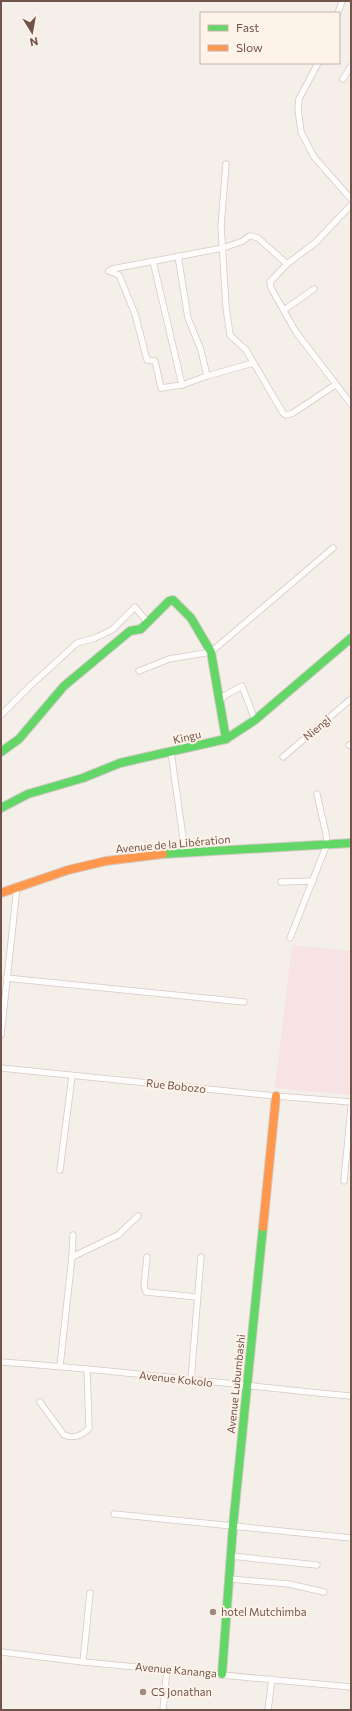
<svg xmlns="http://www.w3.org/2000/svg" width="352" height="1711" viewBox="0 0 352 1711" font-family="Commissioner,sans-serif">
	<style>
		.medical { fill: #f7e2e4 }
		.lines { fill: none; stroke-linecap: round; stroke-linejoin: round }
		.street-casing { stroke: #d4cac6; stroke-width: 7 }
		.fast-casing { stroke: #d5cac6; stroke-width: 10 }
		.slow-casing { stroke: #d5cac6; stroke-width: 10 }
		.street { stroke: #fefdfc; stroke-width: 5.5 }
		.fast { stroke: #63d668; stroke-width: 8 }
		.slow { stroke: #ff974d; stroke-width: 8 }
		.poi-dot { fill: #a08a82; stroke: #fef3e9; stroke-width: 1.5 }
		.labels { text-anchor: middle; stroke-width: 4; stroke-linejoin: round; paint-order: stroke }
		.street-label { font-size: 11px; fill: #72534a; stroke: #fef3e9 }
		.poi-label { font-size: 11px; fill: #72534a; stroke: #fef3e9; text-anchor: start }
	</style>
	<rect width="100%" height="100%" fill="#f5efe9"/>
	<path class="medical" d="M 292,945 L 351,951 L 351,1095 L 275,1088 Z"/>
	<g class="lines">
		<g class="street-casing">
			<g id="street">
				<path d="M 338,13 L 342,1"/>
				<path d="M 318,63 L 299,99 L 298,109 L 301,132 L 314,157 L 351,199"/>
				<path d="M 343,79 L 351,66"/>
				<path d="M 226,164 L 221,226 L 226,307 L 230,335 L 246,350 L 283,413 L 286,415 L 293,413 L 335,385"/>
				<path d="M 351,205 L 315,243 L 287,264 L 270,282 L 271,288 L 296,332 L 351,404"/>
				<path d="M 178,256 L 188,318 L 201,350 L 207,376 L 253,363"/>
				<path d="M 153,261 L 182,385 L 207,376"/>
				<path d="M 109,271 L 112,269 L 223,248 L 243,241 L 249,236 L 251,236 L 258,238 L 287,264"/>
				<path d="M 109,271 L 119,275 L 135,314 L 147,360 L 155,361 L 161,388 L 182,385"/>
				<path d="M 284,310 L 314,289"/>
				<path d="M 139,671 L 169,659 L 211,652 L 333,548"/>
				<path d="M 218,698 L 223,698 L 224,696 L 242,686 L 255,720"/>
				<path d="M 1,715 L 30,686 L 77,643 L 95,638 L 112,630 L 135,607 L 148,623"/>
				<path d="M 349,745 L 351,746"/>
				<path d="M 171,752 L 185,852"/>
				<path d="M 283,757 L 351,699"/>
				<path d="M 281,882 L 313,881"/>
				<path d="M 290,938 L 327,844 L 326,834 L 317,794"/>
				<path d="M 6,978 L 244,1002"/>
				<path d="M 1,1035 L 17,887"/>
				<path d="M 1,1068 L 276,1096 L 351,1102"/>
				<path d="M 60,1170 L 72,1076"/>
				<path d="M 344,1181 L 351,1107"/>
				<path d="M 72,1257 L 118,1235 L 138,1216"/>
				<path d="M 147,1257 L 144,1286 L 146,1292 L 197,1297"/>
				<path d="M 1,1362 C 118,1370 234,1385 351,1396"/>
				<path d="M 60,1366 L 72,1257 L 73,1235"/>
				<path d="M 191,1380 L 201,1257"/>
				<path d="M 40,1402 L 64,1435 C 74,1439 83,1435 89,1428 L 87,1369"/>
				<path d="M 114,1514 L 351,1538"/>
				<path d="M 231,1556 L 317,1565"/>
				<path d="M 230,1579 L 289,1584 L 324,1592"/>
				<path d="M 1,1652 L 83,1662 L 351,1687"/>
				<path d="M 83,1662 L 90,1593"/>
				<path d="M 163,1710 L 167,1669"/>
				<path d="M 268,1710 L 272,1679"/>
			</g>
		</g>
		<g class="fast-casing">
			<g id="fast">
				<path d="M 1,752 L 19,739 L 64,686 L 130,631 L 141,629 L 169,601 L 173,600 L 191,618 L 211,652 L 226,739"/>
				<path d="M 1,808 L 28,794 L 83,778 L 120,763 L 226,739 L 255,720 L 351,638"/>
				<path d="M 163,854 L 351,843"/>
				<path d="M 222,1674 L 233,1526 L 263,1227"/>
			</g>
		</g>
		<g class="slow-casing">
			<g id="slow">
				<path d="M 1,893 L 68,870 L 106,861 L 163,854"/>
				<path d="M 263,1227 L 276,1096"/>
			</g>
		</g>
		<use href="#street" class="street"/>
		<use href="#fast" class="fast"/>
		<use href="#slow" class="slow"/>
	</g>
	<g class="poi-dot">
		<circle cx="213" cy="1612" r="4"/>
		<circle cx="143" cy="1692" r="4"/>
	</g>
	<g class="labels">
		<g class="street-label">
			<text transform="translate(317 728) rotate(-40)" y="4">Niengi</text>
			<text transform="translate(187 737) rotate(-13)" y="4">Kingu</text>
			<text transform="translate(173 844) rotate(-5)" y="4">Avenue de la Libération</text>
			<text transform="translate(176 1086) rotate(6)" y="4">Rue Bobozo</text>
			<text transform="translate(176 1379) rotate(6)" y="4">Avenue Kokolo</text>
			<text transform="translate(236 1384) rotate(-84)" y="4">Avenue Lubumbashi</text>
			<text transform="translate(176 1670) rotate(5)" y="4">Avenue Kananga</text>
		</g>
		<g class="poi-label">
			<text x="221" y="1616">hotel Mutchimba</text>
			<text x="151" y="1696">CS Jonathan</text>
		</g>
	</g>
	<rect width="352" height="1711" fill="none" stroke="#72534a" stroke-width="4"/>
	<rect x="200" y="12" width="140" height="52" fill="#fef3e9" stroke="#c6b3a9"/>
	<rect x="208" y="25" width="20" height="6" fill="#63d668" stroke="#c6b3a9"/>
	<text x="236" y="32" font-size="12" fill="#72534a">Fast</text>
	<rect x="208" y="45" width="20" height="6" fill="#ff974d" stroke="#c6b3a9"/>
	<text x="236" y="52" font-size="12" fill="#72534a">Slow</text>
	<g transform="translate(32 32) rotate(169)" stroke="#fef3e9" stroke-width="3" paint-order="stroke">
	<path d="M0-3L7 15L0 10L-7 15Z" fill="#72534a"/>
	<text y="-6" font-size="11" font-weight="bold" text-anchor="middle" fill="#72534a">N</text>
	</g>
</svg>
